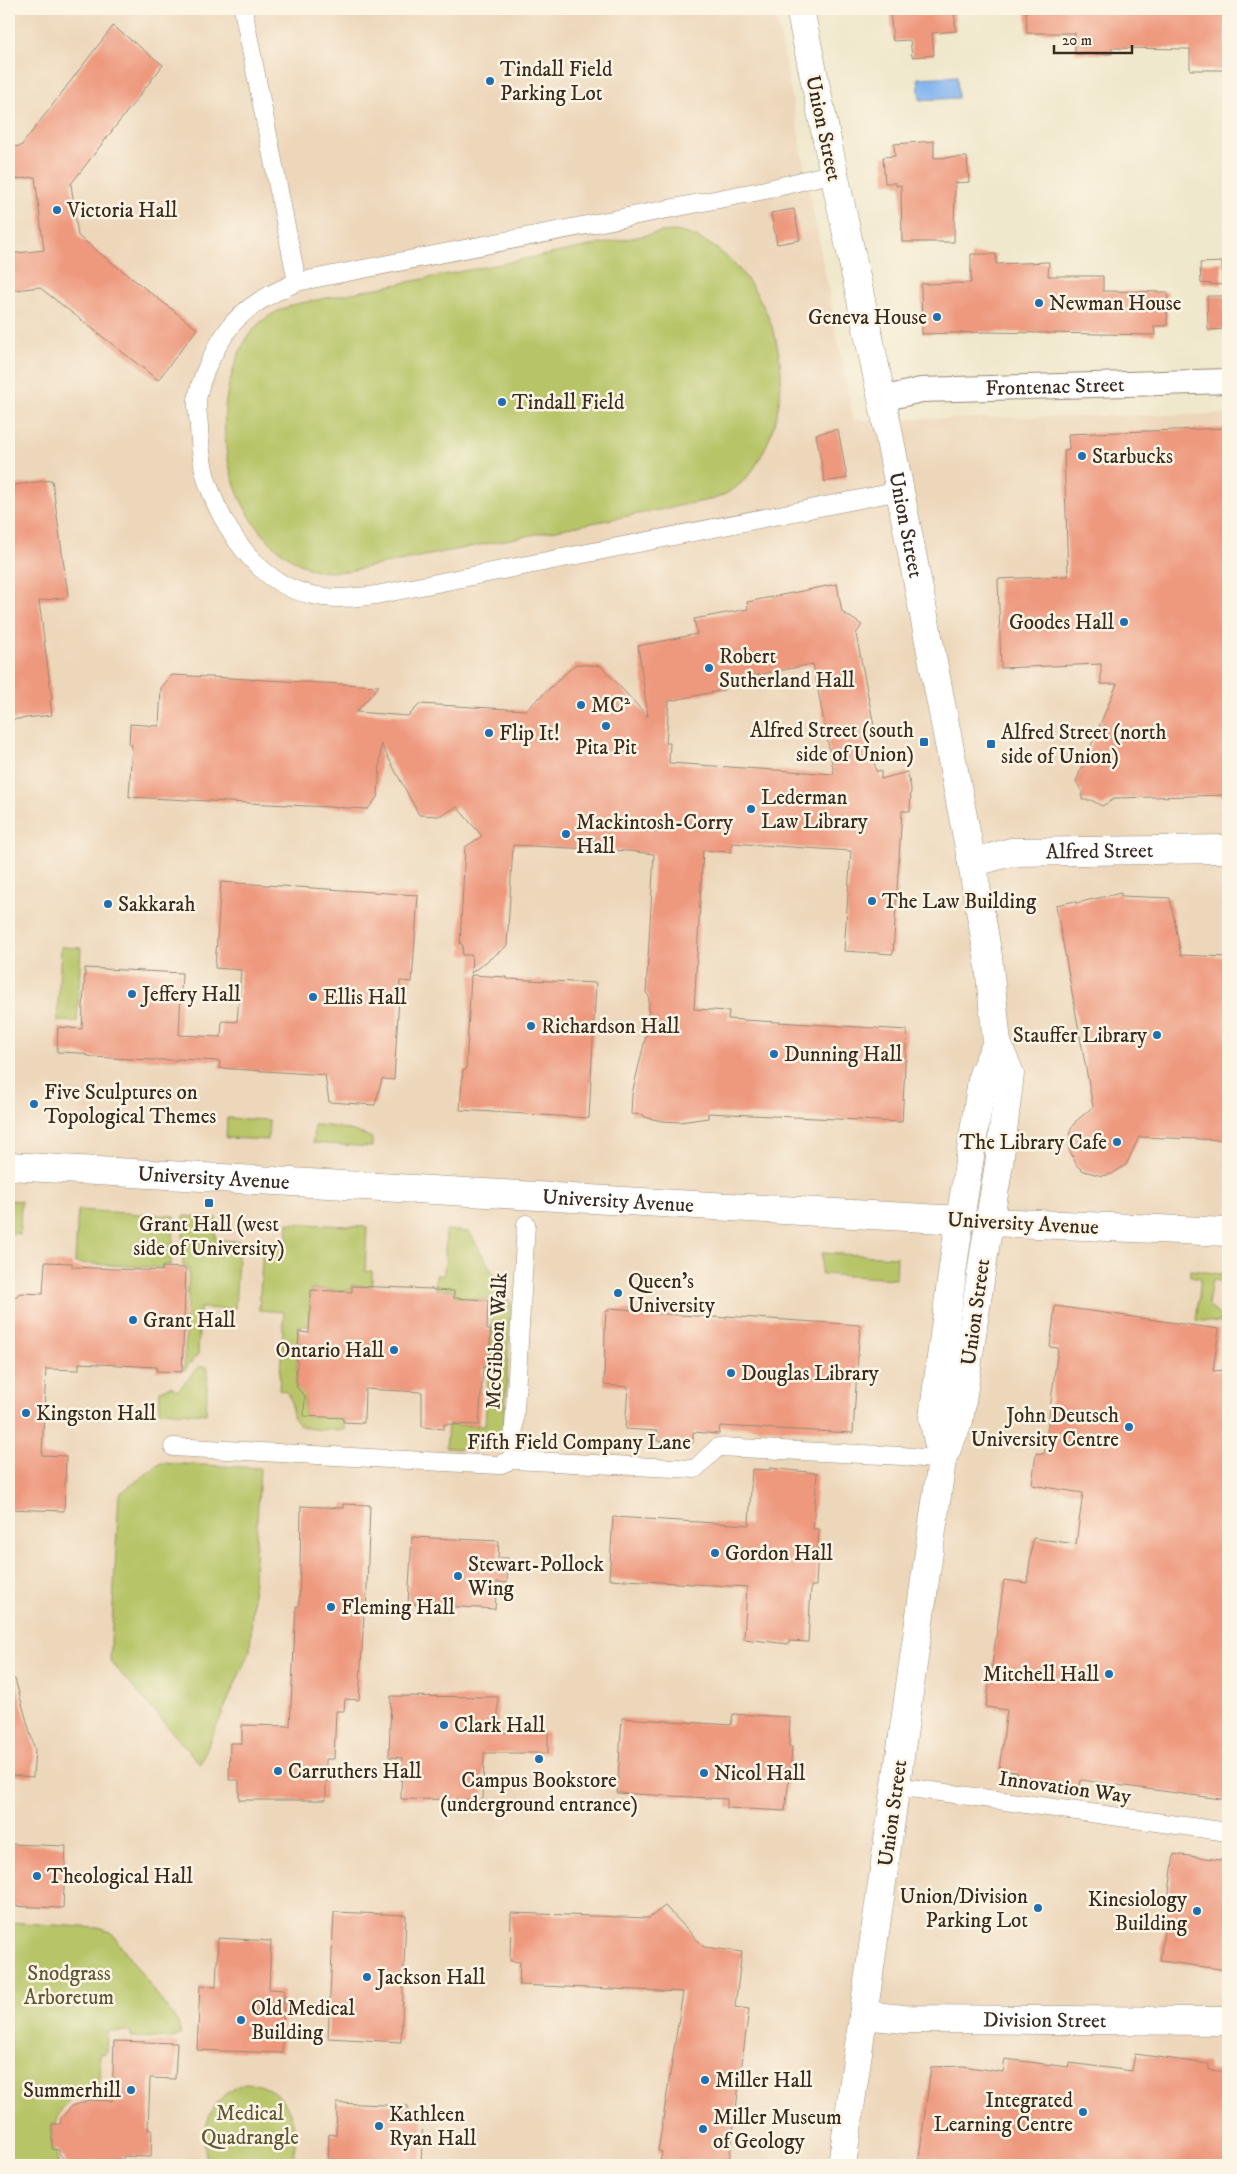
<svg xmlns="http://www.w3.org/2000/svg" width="1237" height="2174" viewBox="0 0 1237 2174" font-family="'IM FELL DW Pica',serif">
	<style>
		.built { fill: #edd7bb }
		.green { fill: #b7c567; stroke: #797842 }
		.water { fill: #83b5f0; stroke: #5f7087 }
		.building { fill: #ee997e; fill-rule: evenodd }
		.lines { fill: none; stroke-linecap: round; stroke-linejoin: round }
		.pedestrian-casing { stroke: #968975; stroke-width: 19 }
		.minor-casing { stroke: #968975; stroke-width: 26 }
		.tertiary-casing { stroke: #968975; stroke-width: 29 }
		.secondary-casing { stroke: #968975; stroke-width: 29 }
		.pedestrian { stroke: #fff; stroke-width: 18 }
		.minor { stroke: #fff; stroke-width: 24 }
		.tertiary { stroke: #fff; stroke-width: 28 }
		.secondary { stroke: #fff; stroke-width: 28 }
		.poi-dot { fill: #1f6fb2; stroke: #fcf5e5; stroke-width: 2 }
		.labels { text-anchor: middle; stroke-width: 5; stroke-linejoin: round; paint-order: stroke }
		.poi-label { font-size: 21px; fill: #3b2a1e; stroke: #fcf5e5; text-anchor: start }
		.street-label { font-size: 21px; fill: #3b2a1e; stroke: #fcf5e5 }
		.park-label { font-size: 21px; fill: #605834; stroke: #fcf5e5 }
	</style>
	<rect width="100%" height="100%" fill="#fcf5e5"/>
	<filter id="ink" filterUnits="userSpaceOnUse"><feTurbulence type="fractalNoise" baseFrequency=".02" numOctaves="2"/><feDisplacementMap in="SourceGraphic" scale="10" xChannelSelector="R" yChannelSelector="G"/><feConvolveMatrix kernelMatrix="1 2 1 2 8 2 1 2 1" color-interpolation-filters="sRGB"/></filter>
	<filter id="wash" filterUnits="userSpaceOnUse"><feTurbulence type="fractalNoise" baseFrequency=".0096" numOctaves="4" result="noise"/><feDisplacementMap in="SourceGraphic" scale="20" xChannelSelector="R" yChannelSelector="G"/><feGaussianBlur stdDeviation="1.12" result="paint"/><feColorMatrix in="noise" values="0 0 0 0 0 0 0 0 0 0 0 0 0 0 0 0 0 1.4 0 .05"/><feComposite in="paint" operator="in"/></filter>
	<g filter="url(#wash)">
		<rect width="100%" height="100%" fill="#f0e8cc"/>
		<path class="built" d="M 9,9 L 775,9 L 853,420 L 1228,414 L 1228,2165 L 9,2165 Z"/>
		<g class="green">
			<path d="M 676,231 C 739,243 781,318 781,378 C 781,400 776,424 767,444 C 754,472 743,488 714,499 L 348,571 C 334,572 320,573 306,567 C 237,535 211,446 231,377 C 242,338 256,316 296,304 L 662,232 Z"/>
			<path d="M 61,947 L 81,948 L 77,1022 L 57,1021 Z"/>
			<path d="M 227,1118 L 269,1120 L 268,1140 L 226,1138 Z"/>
			<path d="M 314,1125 C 336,1126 351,1129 372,1138 L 372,1147 L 313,1143 Z"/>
			<path d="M 9,1200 L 21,1201 L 20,1234 L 9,1233 Z"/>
			<path d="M 78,1210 L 175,1216 L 171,1265 L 164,1265 L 164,1268 L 75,1263 Z"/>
			<path d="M 184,1216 L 216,1218 L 215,1240 L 239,1241 L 235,1309 L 200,1308 L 198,1354 L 184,1371 L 189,1267 L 183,1266 L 183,1259 L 182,1258 Z"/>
			<path d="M 288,1223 L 367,1227 L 365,1271 L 372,1271 L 372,1286 L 352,1285 L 351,1291 L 311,1289 L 309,1326 L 299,1326 L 296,1383 L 297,1388 L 305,1393 L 304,1416 L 343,1418 L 345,1430 C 332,1429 309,1432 298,1424 C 286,1414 299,1392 279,1390 L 284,1312 L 259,1310 L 263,1242 L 287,1244 Z"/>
			<path d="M 446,1230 L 469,1232 L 511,1304 L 504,1430 C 493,1456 469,1449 446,1448 L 448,1425 L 485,1426 L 493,1300 L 454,1297 L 454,1290 L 435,1289 L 436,1275 L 444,1275 Z"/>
			<path d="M 822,1253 L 897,1257 L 896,1279 L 821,1274 Z"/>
			<path d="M 1191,1270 L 1228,1275 L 1228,1282 L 1212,1280 L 1208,1305 L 1221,1317 L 1220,1323 L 1196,1320 L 1201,1278 L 1190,1276 Z"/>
			<path d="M 199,1367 L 208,1367 L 206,1414 L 159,1411 L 160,1391 L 171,1386 L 177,1390 L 179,1389 Z"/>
			<path d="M 161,1463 L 260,1468 L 250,1650 L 200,1764 L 110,1661 L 119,1494 Z"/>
			<path d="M 9,1922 L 98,1928 L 111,1932 L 178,2023 L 181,2034 L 171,2039 L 131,2037 L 131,2032 L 107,2031 L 106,2053 L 100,2054 L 99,2093 C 76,2093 61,2101 56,2124 L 52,2124 L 52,2149 L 55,2149 L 59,2165 L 9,2165 Z"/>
			<path d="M 245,2083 C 289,2084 303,2128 291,2165 L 208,2165 C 198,2130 210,2096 245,2083 Z"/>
		</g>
		<path class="water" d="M 957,76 L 958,98 L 920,100 L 918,78 Z"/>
		<g id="blocks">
			<g class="building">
				<path d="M 890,9 L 954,9 L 956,31 L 932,33 L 934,55 L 912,57 L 910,40 L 893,41 Z"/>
				<path d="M 1026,9 L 1226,9 L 1225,70 L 1190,70 L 1190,49 L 1112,48 L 1112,54 L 1075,54 L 1075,33 L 1027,33 Z"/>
				<path d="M 113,26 L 163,65 L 71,184 L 78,236 L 197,329 L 158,380 L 39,287 L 9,291 L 9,254 L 44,250 L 35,177 L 9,180 L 9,147 L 21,146 Z"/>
				<path d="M 934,141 L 934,158 L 967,157 L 969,182 L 955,183 L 954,242 L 902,242 L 901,185 L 896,186 L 896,183 L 885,183 L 883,157 L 895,156 L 894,144 Z"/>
				<path d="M 794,209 L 800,240 L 777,244 L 771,213 Z"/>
				<path d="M 971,254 L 996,254 L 996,264 L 1049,262 L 1048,276 L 1103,276 L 1103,291 L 1168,292 L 1167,326 L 1154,326 L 1155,335 L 987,332 L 922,334 L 921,284 L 971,283 Z"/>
				<path d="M 1222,262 L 1222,285 L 1201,283 L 1200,263 Z"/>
				<path d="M 1207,296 L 1228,296 L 1228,329 L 1208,330 Z"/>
				<path d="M 1228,428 L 1228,795 L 1116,798 L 1102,806 L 1091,800 L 1082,800 L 1082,792 L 1076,781 L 1117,684 L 1101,684 L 1101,664 L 1001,668 L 998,579 L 1068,576 L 1064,450 L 1069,449 L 1068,434 Z"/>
				<path d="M 838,429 L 847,478 L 825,482 L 816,434 Z"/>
				<path d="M 52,480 L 68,595 L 67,597 L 39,601 L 52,700 L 50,701 L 52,715 L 9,720 L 9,486 Z"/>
				<path d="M 837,584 L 842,612 L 862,625 L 856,634 L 875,731 L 868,732 L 876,771 L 881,771 L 881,779 L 907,772 L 911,788 L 910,811 L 902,811 L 893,954 L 844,951 L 851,851 L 732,843 L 731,852 L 703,850 L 694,1009 L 729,1011 L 728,1019 L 907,1030 L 902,1122 L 708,1113 L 708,1118 L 680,1122 L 662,1121 L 644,1117 L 644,1115 L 631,1114 L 632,1094 L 648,1027 L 649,996 L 646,993 L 654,854 L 628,851 L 513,845 L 507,946 L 471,973 L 472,955 L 462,955 L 463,946 L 460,943 L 465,847 L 482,836 L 457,807 L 439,816 L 419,815 L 381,744 L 378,796 L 368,809 L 129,797 L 132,745 L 129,745 L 130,724 L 159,726 L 161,688 L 172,675 L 379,686 L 356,712 L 408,716 L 420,704 L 526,710 L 576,664 L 601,666 L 648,717 L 638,646 L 697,634 L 694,619 L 748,609 L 747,602 ZM 813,664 L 834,774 L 669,763 L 670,743 L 666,743 L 669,701 L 724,690 L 723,682 Z"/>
				<path d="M 221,882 L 418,895 L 412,982 L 400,981 L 394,1080 L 382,1079 L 375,1105 L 329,1102 L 325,1075 L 219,1068 L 220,1061 L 177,1059 L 177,1060 L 152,1060 L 92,1057 L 80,1053 L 57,1052 L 58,1027 L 82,1029 L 85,968 L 182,973 L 179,1035 L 221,1037 L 222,1021 L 237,1022 L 241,970 L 215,968 Z"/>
				<path d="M 1121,893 L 1121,896 L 1170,898 L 1181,955 L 1228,957 L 1228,1140 L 1139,1137 L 1126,1165 L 1112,1174 L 1102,1176 L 1084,1171 L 1077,1166 L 1069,1149 L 1070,1131 L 1076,1121 L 1093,1107 L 1056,905 L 1076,901 L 1076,903 Z"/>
				<path d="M 471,975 L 506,977 L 506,979 L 596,983 L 589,1118 L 460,1110 L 463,1070 L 466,1070 Z"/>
				<path d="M 45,1262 L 72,1263 L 72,1267 L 162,1271 L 162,1267 L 186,1268 L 182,1372 L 156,1371 L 157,1367 L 79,1363 L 79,1370 L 46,1369 L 42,1455 L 66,1456 L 64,1511 L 9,1509 L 9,1302 L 20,1293 L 43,1294 Z"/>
				<path d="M 352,1286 L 433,1289 L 433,1290 L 454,1291 L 454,1298 L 488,1300 L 487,1330 L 491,1330 L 489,1367 L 483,1367 L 479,1425 L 444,1424 L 444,1429 L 422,1427 L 422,1392 L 365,1389 L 364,1423 L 343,1422 L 343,1418 L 304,1416 L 305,1396 L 297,1388 L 296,1383 L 299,1332 L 309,1333 L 311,1290 L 352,1292 Z"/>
				<path d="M 1055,1306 L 1219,1329 L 1213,1371 L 1228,1370 L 1228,1800 L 1081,1780 L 1079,1790 L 1016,1781 L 1017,1772 L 999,1770 L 1007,1710 L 986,1707 L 1004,1580 L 1027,1583 L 1033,1538 L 1076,1544 L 1083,1493 L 1032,1485 L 1036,1453 L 1044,1454 L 1058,1348 L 1050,1347 Z"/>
				<path d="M 609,1308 L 635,1310 L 635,1312 L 726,1318 L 726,1316 L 860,1325 L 853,1433 L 720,1426 L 719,1434 L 693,1432 L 693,1443 L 657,1441 L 658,1431 L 625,1429 L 628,1387 L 604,1385 L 605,1329 L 606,1311 L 609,1311 Z"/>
				<path d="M 770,1468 L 817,1473 L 813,1529 L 819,1529 L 816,1586 L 811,1586 L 808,1642 L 789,1641 L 789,1644 L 744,1639 L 747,1587 L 609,1579 L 613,1517 L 749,1525 L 752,1469 L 770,1470 Z"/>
				<path d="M 343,1504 L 370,1505 L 366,1614 L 364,1614 L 359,1700 L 345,1699 L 344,1711 L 336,1711 L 334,1759 L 326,1759 L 326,1800 L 239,1800 L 239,1780 L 229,1780 L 230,1743 L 242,1743 L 242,1725 L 290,1726 L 296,1606 L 299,1606 L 300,1572 L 301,1506 L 343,1508 Z"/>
				<path d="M 412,1537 L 499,1541 L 498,1558 L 508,1558 L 507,1583 L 497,1582 L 495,1609 L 408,1604 Z"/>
				<path d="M 15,1679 L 35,1750 L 33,1777 L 9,1775 L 9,1680 Z"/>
				<path d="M 391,1696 L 498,1697 L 498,1732 L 548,1732 L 548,1753 L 484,1753 L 483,1800 L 401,1799 L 402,1758 L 389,1757 Z"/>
				<path d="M 733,1714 L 790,1717 L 789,1746 L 792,1747 L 791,1762 L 785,1811 L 727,1808 L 727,1799 L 617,1793 L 622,1718 L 731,1725 Z"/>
				<path d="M 9,1844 L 66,1846 L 63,1908 L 9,1906 Z"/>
				<path d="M 1174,1854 L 1228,1861 L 1228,1970 L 1160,1961 Z"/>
				<path d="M 665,1906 L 704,1947 L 742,1952 L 735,2007 L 749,2009 L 729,2162 L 712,2159 L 711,2165 L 659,2165 L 662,2152 L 658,2151 L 683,1992 L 519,1985 L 520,1962 L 510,1961 L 511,1913 L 649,1918 Z"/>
				<path d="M 334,1912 L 406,1915 L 401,2042 L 328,2038 Z"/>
				<path d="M 218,1938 L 271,1941 L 269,1989 L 284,1990 L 282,2053 L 197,2050 L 200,1986 L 216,1987 Z"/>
				<path d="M 114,2041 L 177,2043 L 175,2079 L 150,2078 L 148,2130 L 152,2130 L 151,2157 L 123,2156 L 123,2165 L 68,2165 L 59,2153 L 59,2150 L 52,2149 L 52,2124 L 60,2124 L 61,2118 L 72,2106 L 90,2100 L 112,2101 Z"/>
				<path d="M 1135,2054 L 1209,2064 L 1209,2070 L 1228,2072 L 1228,2165 L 918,2165 L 931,2067 L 963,2066 L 1003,2072 L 1005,2059 L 1068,2067 L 1069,2063 L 1132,2071 Z"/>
				<path d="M 337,2103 L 408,2106 L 408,2116 L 423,2117 L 421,2165 L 328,2165 L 329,2134 L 336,2135 Z"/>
			</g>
		</g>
	</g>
	<g filter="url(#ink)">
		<use href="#blocks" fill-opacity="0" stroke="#968975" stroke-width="1"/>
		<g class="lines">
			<g class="pedestrian-casing">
				<g id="pedestrian">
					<path d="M 243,9 L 297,282"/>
					<path d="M 834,173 L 765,190 L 297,282 C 272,293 243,307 227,331 C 214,350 200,378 197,400 C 196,409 199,419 199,427 C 200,446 202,469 209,487 C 225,531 259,583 308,594 C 331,600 352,598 376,595 L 900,491"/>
					<path d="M 173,1447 L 498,1465 L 512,1460 L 695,1469 L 718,1447 L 902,1456 L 942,1460"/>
					<path d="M 512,1460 L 526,1224"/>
					<path d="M 896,1786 L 1228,1832"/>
				</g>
			</g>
			<g class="minor-casing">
				<g id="minor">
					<path id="s1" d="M 882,399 L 921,390 L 1228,381"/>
				</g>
			</g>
			<g class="tertiary-casing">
				<g id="tertiary">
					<path d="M 827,140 L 834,173"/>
					<path id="s2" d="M 972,863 L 1011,852 L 1228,849"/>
					<path id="s3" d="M 863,2015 L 904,2019 L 1228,2021"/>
				</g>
			</g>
			<g class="secondary-casing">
				<g id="secondary">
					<path d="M 800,9 L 827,140"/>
					<path id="s4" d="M 834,173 L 882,399 L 972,863 L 988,956 L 997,1043 L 1010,1074 L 999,1164 L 984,1254 L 959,1421 L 942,1460 L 842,2165"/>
					<path id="s5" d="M 9,1166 L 960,1220"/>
					<path d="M 989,1222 L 1228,1232"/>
					<path d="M 942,1460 L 933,1418 L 955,1252 L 983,1074 L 997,1043"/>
				</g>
			</g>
			<use href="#pedestrian" class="pedestrian"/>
			<use href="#minor" class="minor"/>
			<use href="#tertiary" class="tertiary"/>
			<use href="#secondary" class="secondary"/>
		</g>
	</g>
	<g class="poi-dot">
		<circle cx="490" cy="81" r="5"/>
		<circle cx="57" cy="210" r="5"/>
		<circle cx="1039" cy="303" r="5"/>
		<circle cx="937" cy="317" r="5"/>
		<circle cx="502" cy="402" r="5"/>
		<circle cx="1082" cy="456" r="5"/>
		<circle cx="1124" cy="622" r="5"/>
		<circle cx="709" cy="668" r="5"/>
		<circle cx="581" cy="705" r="5"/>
		<circle cx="606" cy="726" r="5"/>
		<circle cx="489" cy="733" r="5"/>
		<rect x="919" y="737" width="10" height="10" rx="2.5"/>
		<rect x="986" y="739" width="10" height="10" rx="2.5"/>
		<circle cx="751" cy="809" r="5"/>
		<circle cx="566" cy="834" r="5"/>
		<circle cx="872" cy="901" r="5"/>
		<circle cx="108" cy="904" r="5"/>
		<circle cx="132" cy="994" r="5"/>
		<circle cx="313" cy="997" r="5"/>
		<circle cx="531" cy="1026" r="5"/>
		<circle cx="1157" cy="1035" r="5"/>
		<circle cx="774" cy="1054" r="5"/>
		<circle cx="34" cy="1104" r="5"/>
		<circle cx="1117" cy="1142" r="5"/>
		<rect x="204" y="1198" width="10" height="10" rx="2.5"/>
		<circle cx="618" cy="1293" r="5"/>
		<circle cx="133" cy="1320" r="5"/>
		<circle cx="394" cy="1350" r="5"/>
		<circle cx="731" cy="1373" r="5"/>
		<circle cx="26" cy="1413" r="5"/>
		<circle cx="1129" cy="1427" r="5"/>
		<circle cx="715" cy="1553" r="5"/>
		<circle cx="458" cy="1576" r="5"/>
		<circle cx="331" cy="1607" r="5"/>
		<circle cx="1109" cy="1674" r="5"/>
		<circle cx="444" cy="1725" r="5"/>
		<circle cx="539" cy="1759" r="5"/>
		<circle cx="278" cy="1771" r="5"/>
		<circle cx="704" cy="1773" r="5"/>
		<circle cx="37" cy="1876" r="5"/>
		<circle cx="1038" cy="1908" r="5"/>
		<circle cx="1197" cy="1911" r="5"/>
		<circle cx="367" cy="1977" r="5"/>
		<circle cx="241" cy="2020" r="5"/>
		<circle cx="705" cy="2080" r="5"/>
		<circle cx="131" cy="2090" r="5"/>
		<circle cx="1083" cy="2112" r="5"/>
		<circle cx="379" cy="2126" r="5"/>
		<circle cx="703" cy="2129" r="5"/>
	</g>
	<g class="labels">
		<g class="poi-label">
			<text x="500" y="76">Tindall Field<tspan x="500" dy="24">Parking Lot</tspan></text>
			<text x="67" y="217">Victoria Hall</text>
			<text x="1049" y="310">Newman House</text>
			<text x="927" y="324" text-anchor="end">Geneva House</text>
			<text x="512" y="409">Tindall Field</text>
			<text x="1092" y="463">Starbucks</text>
			<text x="1114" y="629" text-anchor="end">Goodes Hall</text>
			<text x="719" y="663">Robert<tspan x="719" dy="24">Sutherland Hall</tspan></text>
			<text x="591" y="712">MC²</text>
			<text x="914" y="737" text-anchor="end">Alfred Street (south<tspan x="914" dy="24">side of Union)</tspan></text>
			<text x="1001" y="739">Alfred Street (north<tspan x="1001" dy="24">side of Union)</tspan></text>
			<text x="499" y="740">Flip It!</text>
			<text x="606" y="754" text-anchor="middle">Pita Pit</text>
			<text x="761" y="804">Lederman<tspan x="761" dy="24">Law Library</tspan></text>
			<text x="576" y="829">Mackintosh-Corry<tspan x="576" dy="24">Hall</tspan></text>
			<text x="882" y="908">The Law Building</text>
			<text x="118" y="911">Sakkarah</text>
			<text x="142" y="1001">Jeffery Hall</text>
			<text x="323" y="1004">Ellis Hall</text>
			<text x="541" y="1033">Richardson Hall</text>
			<text x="1147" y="1042" text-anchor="end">Stauffer Library</text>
			<text x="784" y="1061">Dunning Hall</text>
			<text x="44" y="1099">Five Sculptures on<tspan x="44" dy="24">Topological Themes</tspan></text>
			<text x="1107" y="1149" text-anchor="end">The Library Cafe</text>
			<text x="209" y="1231" text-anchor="middle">Grant Hall (west<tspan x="209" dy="24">side of University)</tspan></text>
			<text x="628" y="1288">Queen's<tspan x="628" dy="24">University</tspan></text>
			<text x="143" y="1327">Grant Hall</text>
			<text x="384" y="1357" text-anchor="end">Ontario Hall</text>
			<text x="741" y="1380">Douglas Library</text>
			<text x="36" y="1420">Kingston Hall</text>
			<text x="1119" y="1422" text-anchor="end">John Deutsch<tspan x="1119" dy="24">University Centre</tspan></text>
			<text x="725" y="1560">Gordon Hall</text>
			<text x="468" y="1571">Stewart-Pollock<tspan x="468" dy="24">Wing</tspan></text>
			<text x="341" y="1614">Fleming Hall</text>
			<text x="1099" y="1681" text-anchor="end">Mitchell Hall</text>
			<text x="454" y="1732">Clark Hall</text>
			<text x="288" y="1778">Carruthers Hall</text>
			<text x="714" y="1780">Nicol Hall</text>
			<text x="539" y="1787" text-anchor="middle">Campus Bookstore<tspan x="539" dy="24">(underground entrance)</tspan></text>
			<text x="47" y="1883">Theological Hall</text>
			<text x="1028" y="1903" text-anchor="end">Union/Division<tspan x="1028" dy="24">Parking Lot</tspan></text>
			<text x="1187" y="1906" text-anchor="end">Kinesiology<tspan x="1187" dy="24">Building</tspan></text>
			<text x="377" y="1984">Jackson Hall</text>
			<text x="251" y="2015">Old Medical<tspan x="251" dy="24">Building</tspan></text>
			<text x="715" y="2087">Miller Hall</text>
			<text x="121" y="2097" text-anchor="end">Summerhill</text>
			<text x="1073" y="2107" text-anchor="end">Integrated<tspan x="1073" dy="24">Learning Centre</tspan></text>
			<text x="389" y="2121">Kathleen<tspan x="389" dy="24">Ryan Hall</tspan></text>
			<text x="713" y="2124">Miller Museum<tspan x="713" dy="24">of Geology</tspan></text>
		</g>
		<g class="street-label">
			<text transform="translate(824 128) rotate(78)" y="7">Union Street</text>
			<text dy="7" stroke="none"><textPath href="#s1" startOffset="174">Frontenac Street</textPath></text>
			<text dy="7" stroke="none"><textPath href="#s4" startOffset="359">Union Street</textPath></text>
			<text dy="7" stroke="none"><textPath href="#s2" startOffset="129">Alfred Street</textPath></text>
			<text dy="7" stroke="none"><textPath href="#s5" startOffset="205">University Avenue</textPath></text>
			<text dy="7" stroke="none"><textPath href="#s5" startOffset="610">University Avenue</textPath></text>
			<text transform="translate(1023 1223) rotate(3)" y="7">University Avenue</text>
			<text transform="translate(975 1312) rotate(-82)" y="7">Union Street</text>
			<text transform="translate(496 1341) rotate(-87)" y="7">McGibbon Walk</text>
			<text x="579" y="1449">Fifth Field Company Lane</text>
			<text transform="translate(1065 1787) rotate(8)" y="7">Innovation Way</text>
			<text transform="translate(892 1813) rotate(-82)" y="7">Union Street</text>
			<text dy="7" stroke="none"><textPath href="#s3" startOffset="182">Division Street</textPath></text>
		</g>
		<g class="park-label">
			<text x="69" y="1980">Snodgrass<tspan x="69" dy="24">Arboretum</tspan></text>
			<text x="250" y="2120">Medical<tspan x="250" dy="24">Quadrangle</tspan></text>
		</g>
	</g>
	<rect width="1237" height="2174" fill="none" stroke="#fcf5e5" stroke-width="30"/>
	<path d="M1054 45v8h78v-8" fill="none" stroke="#3b2a1e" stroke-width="2.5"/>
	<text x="1062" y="45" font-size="15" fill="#3b2a1e" stroke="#fcf5e5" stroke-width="4" paint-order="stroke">20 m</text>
</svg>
